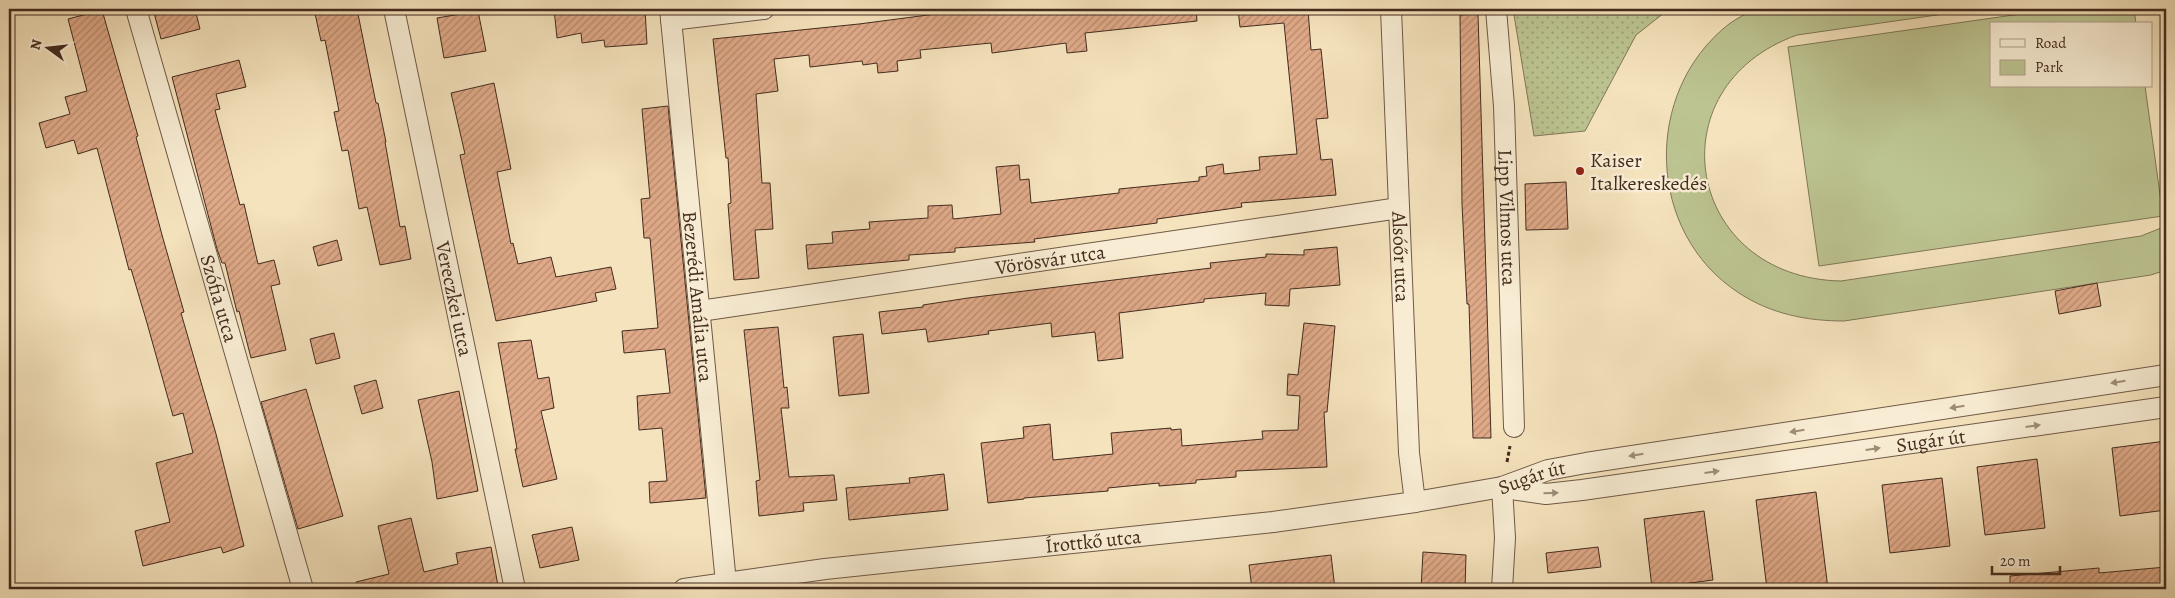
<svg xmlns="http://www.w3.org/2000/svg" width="2175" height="598" viewBox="0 0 2175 598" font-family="Alegreya,serif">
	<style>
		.grass { fill: url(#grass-dots); stroke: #807858 }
		.park { fill: #bcc491; stroke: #807858 }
		.building { fill: url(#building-hatch); stroke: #432b1e }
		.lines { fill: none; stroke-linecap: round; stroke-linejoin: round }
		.minor-casing { stroke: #705946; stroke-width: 22 }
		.path { stroke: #432b1e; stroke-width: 3; stroke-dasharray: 4 2.5; stroke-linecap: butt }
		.minor { stroke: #f8edd4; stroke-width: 20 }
		.oneway { fill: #9e8c79 }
		.poi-dot { fill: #8f2418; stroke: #f8edd4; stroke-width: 2 }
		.labels { text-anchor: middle; stroke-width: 5; stroke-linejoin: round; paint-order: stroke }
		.poi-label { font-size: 20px; fill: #432b1e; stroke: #f8edd4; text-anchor: start }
		.street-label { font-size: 20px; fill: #432b1e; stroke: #f8edd4 }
	</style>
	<defs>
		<pattern id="grass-dots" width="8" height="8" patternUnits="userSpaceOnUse" patternTransform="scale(1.25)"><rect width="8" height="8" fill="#bcc491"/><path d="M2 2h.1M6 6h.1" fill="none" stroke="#9a9f76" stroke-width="1.8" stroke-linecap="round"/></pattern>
		<pattern id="building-hatch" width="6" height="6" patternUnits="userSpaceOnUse" patternTransform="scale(1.25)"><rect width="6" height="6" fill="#e0aa89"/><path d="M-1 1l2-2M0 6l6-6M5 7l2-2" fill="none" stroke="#b78b6f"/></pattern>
	</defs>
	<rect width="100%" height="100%" fill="#f5e3bd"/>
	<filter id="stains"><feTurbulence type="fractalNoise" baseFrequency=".004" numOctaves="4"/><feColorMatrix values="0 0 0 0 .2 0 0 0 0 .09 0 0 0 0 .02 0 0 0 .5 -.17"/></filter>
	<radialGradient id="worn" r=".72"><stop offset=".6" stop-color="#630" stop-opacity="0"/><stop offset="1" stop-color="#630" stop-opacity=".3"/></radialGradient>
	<path class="grass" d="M 1513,9 L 1669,9 L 1636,35 L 1585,131 L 1534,136 Z"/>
	<g class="park">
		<path d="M 1755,9 L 1979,9 L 1797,35 C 1652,87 1686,278 1841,281 L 2141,236 L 2166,226 L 2166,270 L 2151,275 L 1844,321 C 1807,321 1771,314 1739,293 C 1646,233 1642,92 1729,24 C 1737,18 1746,14 1755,9 Z"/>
		<path d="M 2056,9 L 2134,9 L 2136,24 L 1991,24 L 1991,86 L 2145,86 L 2163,216 L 1819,266 L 1788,47 Z"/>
	</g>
	<g class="building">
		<path d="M 153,9 L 195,9 L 200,29 L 161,39 Z"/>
		<path d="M 314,9 L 357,9 L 376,103 L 378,103 L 386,142 L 385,142 L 400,227 L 405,226 L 411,259 L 380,265 L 367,207 L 359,209 L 348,150 L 342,151 L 334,112 L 339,111 L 325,40 L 321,41 Z"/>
		<path d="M 554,9 L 645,9 L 647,44 L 605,47 L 604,40 L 582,43 L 581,33 L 557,38 Z"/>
		<path d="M 974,9 L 1196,9 L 1197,21 L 1085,33 L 1087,51 L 1067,53 L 1066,43 L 992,53 L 991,43 L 920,50 L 921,58 L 897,61 L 898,71 L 878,73 L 877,63 L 863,65 L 862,61 L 810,67 L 809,55 L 774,59 L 778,91 L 756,94 L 762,183 L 770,183 L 773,229 L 755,230 L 759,278 L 734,280 L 728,204 L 731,203 L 728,158 L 726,158 L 713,39 L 859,24 Z"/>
		<path d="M 1238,9 L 1308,9 L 1311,50 L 1321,49 L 1328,118 L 1316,119 L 1321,160 L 1332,159 L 1336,195 L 1241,203 L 1242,207 L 1157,219 L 1157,223 L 1034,239 L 1035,242 L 955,248 L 955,252 L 909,255 L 909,260 L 808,269 L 806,245 L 833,243 L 832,232 L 870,229 L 869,222 L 928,218 L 928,206 L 952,205 L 953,219 L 1001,214 L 996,167 L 1019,165 L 1020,180 L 1029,179 L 1031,203 L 1119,193 L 1119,189 L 1199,181 L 1199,177 L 1207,176 L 1206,167 L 1223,164 L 1224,174 L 1260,170 L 1259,157 L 1297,154 L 1284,23 L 1240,27 Z"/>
		<path d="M 102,10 L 138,136 L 136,137 L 162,235 L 184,312 L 181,313 L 216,434 L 244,546 L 223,553 L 221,547 L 143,566 L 135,531 L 170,522 L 156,463 L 193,453 L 183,413 L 173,416 L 147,323 L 131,269 L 129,270 L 97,148 L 78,154 L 74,140 L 46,148 L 39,123 L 70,114 L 65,97 L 87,91 L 68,19 Z"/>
		<path d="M 478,11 L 486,51 L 444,58 L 437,18 Z"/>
		<path d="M 1478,14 L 1491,438 L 1473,438 L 1469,304 L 1467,304 L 1462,204 L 1460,15 Z"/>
		<path d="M 239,60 L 246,87 L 216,94 L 220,109 L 215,110 L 240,205 L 244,204 L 258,264 L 274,260 L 280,284 L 271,286 L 286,350 L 251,358 L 239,311 L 237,312 L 225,263 L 222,263 L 217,249 L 172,77 Z"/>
		<path d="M 494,83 L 511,169 L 497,172 L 511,244 L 513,243 L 518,264 L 551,257 L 556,277 L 611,267 L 616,289 L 595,293 L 597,301 L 496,321 L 467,188 L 460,155 L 465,154 L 451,93 Z"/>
		<path d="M 668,106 L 706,498 L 650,503 L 649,482 L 667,481 L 662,428 L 639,430 L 637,396 L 670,393 L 665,349 L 624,353 L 622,331 L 658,328 L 650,238 L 644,238 L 641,199 L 650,198 L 642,109 Z"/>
		<path d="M 1566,182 L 1568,229 L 1526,230 L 1525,184 Z"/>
		<path d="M 337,240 L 342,260 L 318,266 L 313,247 Z"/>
		<path d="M 1337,247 L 1340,285 L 1290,289 L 1289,306 L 1265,305 L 1266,293 L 1204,299 L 1204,302 L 1119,313 L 1123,358 L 1098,361 L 1095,332 L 1052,337 L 1051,323 L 988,331 L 989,334 L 928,342 L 926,329 L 882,334 L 879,312 L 923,307 L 923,305 L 968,298 L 1211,268 L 1210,263 L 1266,257 L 1266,254 L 1304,255 L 1304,250 Z"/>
		<path d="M 2097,283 L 2101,306 L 2059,314 L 2055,291 Z"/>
		<path d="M 1304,323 L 1335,326 L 1327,412 L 1324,412 L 1327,467 L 1236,471 L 1236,477 L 1196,480 L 1196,483 L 1159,486 L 1159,483 L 1108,488 L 1108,491 L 1024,498 L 1024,499 L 988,503 L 981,443 L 1024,438 L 1023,427 L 1050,424 L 1053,460 L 1113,454 L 1111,433 L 1171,428 L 1171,430 L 1181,429 L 1182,446 L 1263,439 L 1262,431 L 1298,430 L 1300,396 L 1287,395 L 1288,374 L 1298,375 Z"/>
		<path d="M 778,327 L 784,388 L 787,387 L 789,408 L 781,408 L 789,477 L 834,475 L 837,500 L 803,503 L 804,511 L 759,516 L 756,481 L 760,480 L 744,330 Z"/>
		<path d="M 334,333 L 340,358 L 316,364 L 310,339 Z"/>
		<path d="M 863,334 L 869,393 L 839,396 L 833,337 Z"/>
		<path d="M 531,340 L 538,379 L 549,377 L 554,408 L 541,411 L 557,479 L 523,487 L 515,449 L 517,449 L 498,343 Z"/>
		<path d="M 376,380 L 383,408 L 362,414 L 354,386 Z"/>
		<path d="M 306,389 L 343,516 L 298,529 L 261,402 Z"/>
		<path d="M 459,391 L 478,491 L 437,499 L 432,462 L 418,400 Z"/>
		<path d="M 2166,441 L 2166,510 L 2120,516 L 2112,448 Z"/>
		<path d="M 2037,459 L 2045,528 L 1985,535 L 1977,467 Z"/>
		<path d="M 944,474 L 948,510 L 849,520 L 846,488 L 910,483 L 909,478 Z"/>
		<path d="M 1942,478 L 1950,546 L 1890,553 L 1882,485 Z"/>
		<path d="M 1816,492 L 1828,589 L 1767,589 L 1756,500 Z"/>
		<path d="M 1704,511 L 1713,580 L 1652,588 L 1644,519 Z"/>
		<path d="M 411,518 L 424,572 L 458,564 L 456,553 L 491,547 L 498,586 L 478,589 L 357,589 L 356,582 L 389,574 L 378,526 Z"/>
		<path d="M 572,527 L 579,560 L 540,568 L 532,535 Z"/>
		<path d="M 1598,547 L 1601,567 L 1548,573 L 1546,553 Z"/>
		<path d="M 1423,552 L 1466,555 L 1465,589 L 1421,589 Z"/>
		<path d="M 1331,555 L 1335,589 L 1252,589 L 1249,565 Z"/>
		<path d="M 2166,567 L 2166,589 L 2010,589 L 2010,576 L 2099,568 L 2099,573 Z"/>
	</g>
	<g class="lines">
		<g class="minor-casing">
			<g id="minor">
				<path id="s1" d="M 136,9 L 303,589"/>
				<path id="s2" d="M 394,9 L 515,589"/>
				<path id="s3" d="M 670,9 L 726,583"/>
				<path id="s4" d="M 1391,9 L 1409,453 L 1415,502"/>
				<path id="s5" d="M 1496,9 L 1504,106 L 1514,427"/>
				<path d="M 671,20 L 764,9"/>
				<path id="s6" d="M 700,311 L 1399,208"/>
				<path id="s7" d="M 1504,488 L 1546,494 L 1582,490 L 2166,407"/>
				<path id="s8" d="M 684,589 L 825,569 L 1273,522 L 1415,502 L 1502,487 L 1548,470 L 1586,463 L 2166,375"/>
				<path d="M 1502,589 L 1505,538 L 1502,487"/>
			</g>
		</g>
		<path class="path" d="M 1507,462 L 1510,446"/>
		<use href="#minor" class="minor"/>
	</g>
	<defs><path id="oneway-solid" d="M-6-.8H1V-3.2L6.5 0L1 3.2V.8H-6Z" transform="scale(1.25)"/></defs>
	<g class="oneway">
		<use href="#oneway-solid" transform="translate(2118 382) rotate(171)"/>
		<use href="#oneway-solid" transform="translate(1957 407) rotate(171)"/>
		<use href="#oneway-solid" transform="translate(2033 426) rotate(-8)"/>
		<use href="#oneway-solid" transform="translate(1797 431) rotate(171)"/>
		<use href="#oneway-solid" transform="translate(1873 449) rotate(-8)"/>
		<use href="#oneway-solid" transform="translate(1636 455) rotate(171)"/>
		<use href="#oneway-solid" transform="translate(1712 472) rotate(-8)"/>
		<use href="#oneway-solid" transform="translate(1551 493) rotate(-2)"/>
	</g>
	<circle class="poi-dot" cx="1580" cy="171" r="5"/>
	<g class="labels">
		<g class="poi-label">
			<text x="1590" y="167">Kaiser<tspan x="1590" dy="23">Italkereskedés</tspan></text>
		</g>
		<g class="street-label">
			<text dy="7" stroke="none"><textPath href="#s5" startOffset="209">Lipp Vilmos utca</textPath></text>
			<text dy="7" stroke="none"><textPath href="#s4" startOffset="248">Alsóőr utca</textPath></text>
			<text dy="7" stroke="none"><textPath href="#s6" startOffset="354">Vörösvár utca</textPath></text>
			<text dy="7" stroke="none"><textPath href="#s3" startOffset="289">Bezerédi Amália utca</textPath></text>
			<text dy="7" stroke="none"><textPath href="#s1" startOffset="301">Szófia utca</textPath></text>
			<text dy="7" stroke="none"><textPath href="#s2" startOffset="296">Vereczkei utca</textPath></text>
			<text dy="7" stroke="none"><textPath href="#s7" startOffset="431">Sugár út</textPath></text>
			<text dy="7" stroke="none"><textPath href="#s8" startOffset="856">Sugár út</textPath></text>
			<text dy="7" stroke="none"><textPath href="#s8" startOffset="412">Írottkő utca</textPath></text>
		</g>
	</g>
	<rect width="2175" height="598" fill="none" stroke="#f5e3bd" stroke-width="30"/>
	<rect x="10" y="10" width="2155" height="578" fill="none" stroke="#432b1e" stroke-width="2.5"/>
	<rect x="15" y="15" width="2145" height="568" fill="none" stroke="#432b1e"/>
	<rect x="1990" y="22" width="162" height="65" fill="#f8edd4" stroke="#b09f8b"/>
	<rect x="2000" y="39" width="25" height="8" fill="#f8edd4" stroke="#b09f8b"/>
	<text x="2035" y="48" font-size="15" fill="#432b1e">Road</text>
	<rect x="2000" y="60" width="25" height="15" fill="#bcc491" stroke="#b09f8b"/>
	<text x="2035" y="72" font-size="15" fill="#432b1e">Park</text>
	<g transform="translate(48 48) rotate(285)" stroke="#f8edd4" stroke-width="4" paint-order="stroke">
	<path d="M0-4L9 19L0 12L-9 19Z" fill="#432b1e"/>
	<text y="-8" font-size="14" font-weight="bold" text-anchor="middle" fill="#432b1e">N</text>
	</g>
	<path d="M1992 566v8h68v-8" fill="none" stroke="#432b1e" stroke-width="2.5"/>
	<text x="2000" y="566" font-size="15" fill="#432b1e" stroke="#f8edd4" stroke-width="4" paint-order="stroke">20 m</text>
	<rect width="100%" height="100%" filter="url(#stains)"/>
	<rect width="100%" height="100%" fill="url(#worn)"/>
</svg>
